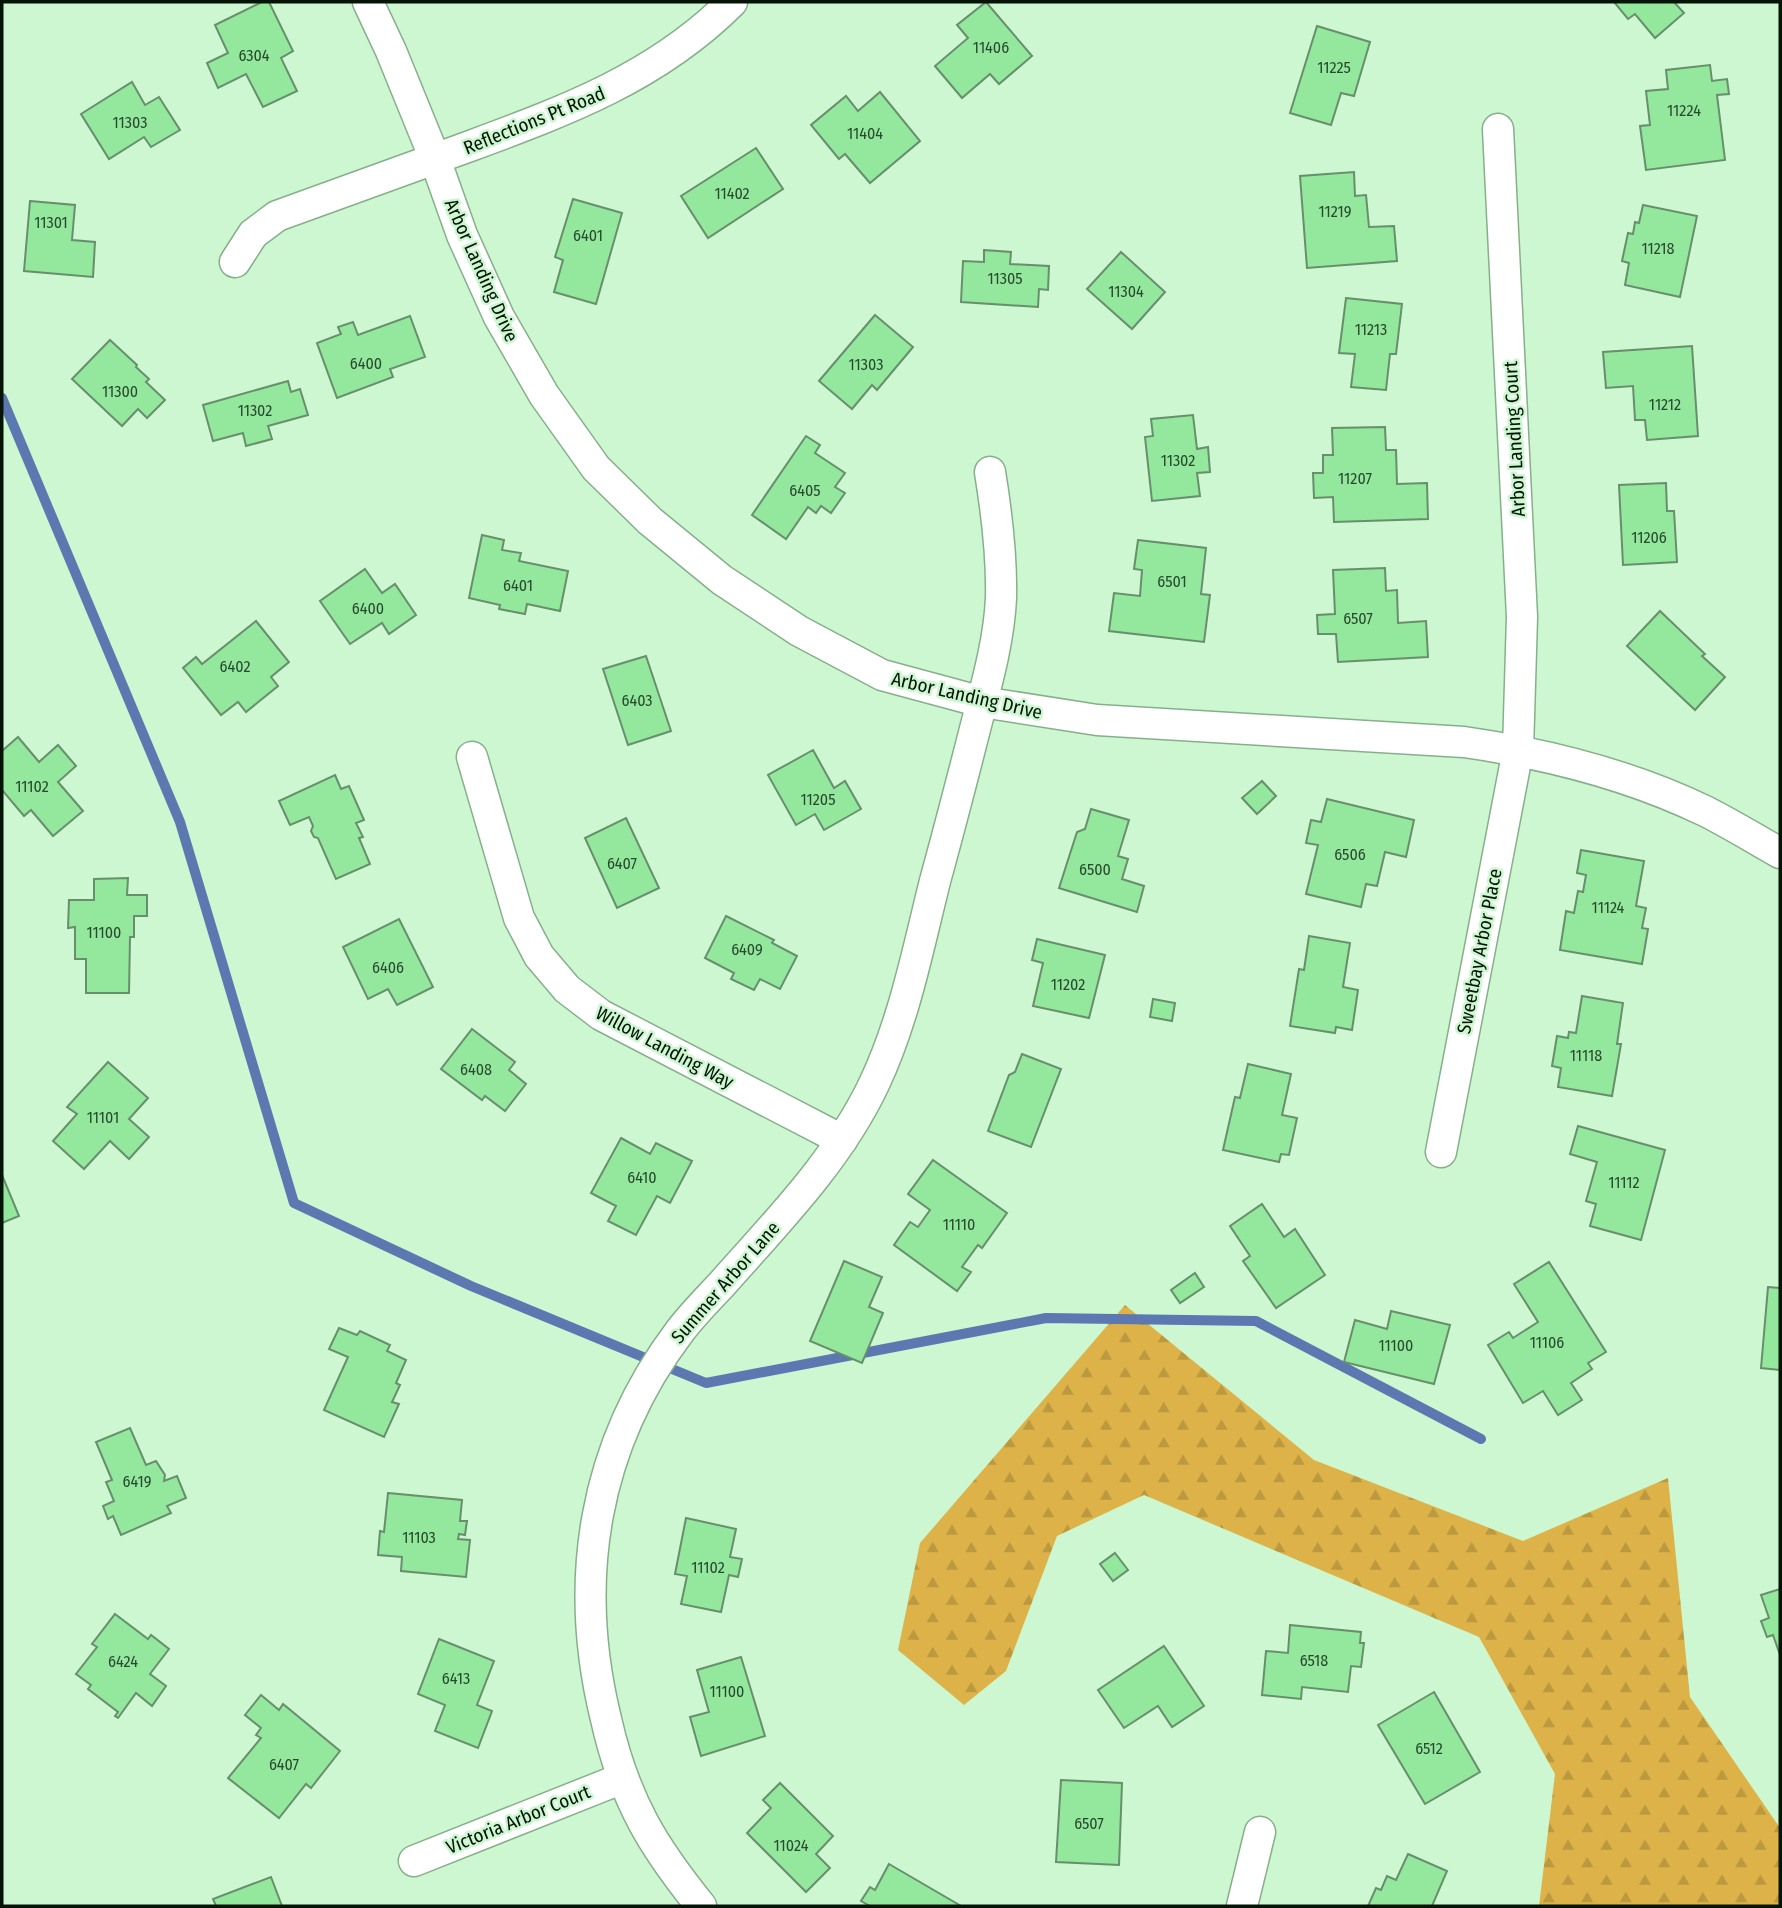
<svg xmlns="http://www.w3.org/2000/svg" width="1782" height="1908" viewBox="0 0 1782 1908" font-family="'Fira Sans Condensed',sans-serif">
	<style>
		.forest { fill: url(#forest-firs) }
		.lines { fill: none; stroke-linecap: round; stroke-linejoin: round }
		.stream { stroke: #5c78b1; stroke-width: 10 }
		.building { fill: #93e89e; stroke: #688f6c; stroke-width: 2 }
		.minor-casing { stroke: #87af8b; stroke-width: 33 }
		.minor { stroke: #fff; stroke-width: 30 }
		.labels { text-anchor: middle; stroke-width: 5; stroke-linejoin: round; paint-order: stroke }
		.number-label { font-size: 16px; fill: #28492d }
		.street-label { font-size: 19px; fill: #051407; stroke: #ccf7d0 }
	</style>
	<defs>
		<pattern id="forest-firs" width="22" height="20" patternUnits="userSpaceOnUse" patternTransform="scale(1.75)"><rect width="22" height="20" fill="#ddb349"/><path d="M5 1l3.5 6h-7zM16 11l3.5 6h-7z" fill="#bc993e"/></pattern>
	</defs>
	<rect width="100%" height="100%" fill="#ccf7d0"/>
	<path class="forest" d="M 1125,1305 L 1314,1460 L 1523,1541 L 1668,1478 L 1690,1697 L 1780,1828 L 1780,1906 L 1539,1906 L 1555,1774 L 1479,1637 L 1144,1495 L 1057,1536 L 1006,1671 L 964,1705 L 898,1650 L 920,1543 Z"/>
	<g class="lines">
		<path class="stream" d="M 2,398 L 180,822 L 294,1203 L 471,1286 L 706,1383 L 1046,1318 L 1256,1321 L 1481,1439"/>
	</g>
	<g class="building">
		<path d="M 262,2 L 269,2 L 293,51 L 281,58 L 297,91 L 263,107 L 246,74 L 218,88 L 207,63 L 228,53 L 215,25 Z"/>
		<path d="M 986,2 L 1032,56 L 999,84 L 990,74 L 962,98 L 935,66 L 968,38 L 957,25 Z"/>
		<path d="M 1614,2 L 1674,2 L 1684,13 L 1655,38 L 1635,14 L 1628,19 Z"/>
		<path d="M 1317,26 L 1370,42 L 1354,96 L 1341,93 L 1331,125 L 1290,113 Z"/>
		<path d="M 1710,65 L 1712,81 L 1727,79 L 1729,94 L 1717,95 L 1725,160 L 1646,170 L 1640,126 L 1650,125 L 1646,91 L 1668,89 L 1666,70 Z"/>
		<path d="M 132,82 L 145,105 L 159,97 L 180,130 L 151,147 L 144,137 L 109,159 L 81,114 Z"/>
		<path d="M 880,92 L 920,141 L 870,183 L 845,154 L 839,159 L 811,125 L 846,96 L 858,111 Z"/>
		<path d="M 756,148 L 783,189 L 708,238 L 681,196 Z"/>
		<path d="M 1354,172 L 1355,196 L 1366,195 L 1369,227 L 1394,226 L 1397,261 L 1307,268 L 1300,176 Z"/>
		<path d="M 573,199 L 622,213 L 596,304 L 554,292 L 563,260 L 555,257 Z"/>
		<path d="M 30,201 L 75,205 L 72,240 L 95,242 L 93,277 L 24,271 Z"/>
		<path d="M 1643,205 L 1697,216 L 1680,297 L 1625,285 L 1629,263 L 1622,261 L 1628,233 L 1633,234 L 1635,222 L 1639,223 Z"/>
		<path d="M 984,250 L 1011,252 L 1010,264 L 1049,266 L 1048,290 L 1039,289 L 1038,307 L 961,302 L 963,261 L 984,262 Z"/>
		<path d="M 1121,252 L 1165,292 L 1132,329 L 1087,289 Z"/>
		<path d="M 1346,298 L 1402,304 L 1396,354 L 1390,354 L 1386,390 L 1351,387 L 1355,354 L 1339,353 Z"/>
		<path d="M 875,315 L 913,347 L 877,390 L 872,385 L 852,409 L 819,381 Z"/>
		<path d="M 410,316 L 425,357 L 390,369 L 393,377 L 337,398 L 317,343 L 341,334 L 338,327 L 353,322 L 358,335 Z"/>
		<path d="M 110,340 L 137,365 L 136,367 L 149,379 L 146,382 L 165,400 L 147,418 L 138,409 L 122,426 L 72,379 Z"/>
		<path d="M 1692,346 L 1698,436 L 1647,440 L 1645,420 L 1635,420 L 1633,386 L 1606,388 L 1603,352 Z"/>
		<path d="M 288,381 L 291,392 L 300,389 L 308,415 L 268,426 L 272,439 L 246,446 L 243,433 L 213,441 L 203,405 Z"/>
		<path d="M 1193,415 L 1197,449 L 1208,447 L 1210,472 L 1197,473 L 1200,496 L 1152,501 L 1145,437 L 1153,436 L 1151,419 Z"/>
		<path d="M 1385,427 L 1386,450 L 1396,450 L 1397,484 L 1427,483 L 1428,519 L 1334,522 L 1333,497 L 1314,498 L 1313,473 L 1323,473 L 1323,455 L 1333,455 L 1332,428 Z"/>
		<path d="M 806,436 L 820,445 L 815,453 L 845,473 L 835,487 L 845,493 L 831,513 L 821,506 L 816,513 L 808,507 L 786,539 L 752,515 Z"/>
		<path d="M 1666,483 L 1667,511 L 1674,511 L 1677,562 L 1623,565 L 1619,485 Z"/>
		<path d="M 482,535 L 504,540 L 502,550 L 521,553 L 519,561 L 568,571 L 560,611 L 527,604 L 525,614 L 499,609 L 500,605 L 469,598 Z"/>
		<path d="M 1138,540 L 1206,548 L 1201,594 L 1210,595 L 1204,642 L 1109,631 L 1114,593 L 1140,596 L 1142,570 L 1134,569 Z"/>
		<path d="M 1385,568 L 1386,591 L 1397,590 L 1398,623 L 1426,621 L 1428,657 L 1338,662 L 1336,634 L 1318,634 L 1317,615 L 1335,614 L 1333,570 Z"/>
		<path d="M 365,569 L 382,593 L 395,584 L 416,615 L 389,634 L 382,623 L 350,644 L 320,601 Z"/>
		<path d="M 1660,611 L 1705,654 L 1702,656 L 1725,677 L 1695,710 L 1627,646 Z"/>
		<path d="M 256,621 L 289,662 L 271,677 L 278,686 L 246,712 L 238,702 L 221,715 L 183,668 L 196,657 L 202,664 Z"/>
		<path d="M 646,656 L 671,731 L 628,745 L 603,669 Z"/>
		<path d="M 18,737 L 39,762 L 58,745 L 76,766 L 58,782 L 83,811 L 53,836 L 31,810 L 24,816 L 2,790 L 2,751 Z"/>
		<path d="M 813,750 L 834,788 L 845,781 L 861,809 L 824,830 L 815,814 L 796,825 L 768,775 Z"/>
		<path d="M 335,775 L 341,789 L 349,786 L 364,820 L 356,823 L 363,837 L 359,838 L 370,864 L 336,879 L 318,838 L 314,837 L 311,831 L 313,826 L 309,817 L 290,825 L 279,801 Z"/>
		<path d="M 1262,781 L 1276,796 L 1257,814 L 1242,798 Z"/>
		<path d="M 1327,799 L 1414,820 L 1406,857 L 1385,852 L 1377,886 L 1366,884 L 1361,907 L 1306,894 L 1318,845 L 1306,843 L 1311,820 L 1321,822 Z"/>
		<path d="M 1091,809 L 1129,820 L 1118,856 L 1128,859 L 1122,879 L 1144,886 L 1137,912 L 1059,888 L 1077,832 L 1085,829 Z"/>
		<path d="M 626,818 L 659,888 L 617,908 L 585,838 Z"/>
		<path d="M 1581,850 L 1644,861 L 1636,906 L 1646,908 L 1642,928 L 1648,929 L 1642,964 L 1560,950 L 1566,911 L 1574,913 L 1578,891 L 1583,892 L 1586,875 L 1577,873 Z"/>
		<path d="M 128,878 L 127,895 L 147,895 L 147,916 L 134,916 L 134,937 L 130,937 L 129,993 L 86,993 L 86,959 L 75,959 L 75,927 L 68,928 L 69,900 L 94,900 L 94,879 Z"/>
		<path d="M 726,916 L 774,940 L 772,943 L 797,956 L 780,989 L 760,979 L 754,990 L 731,979 L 734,973 L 705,958 Z"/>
		<path d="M 399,919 L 433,987 L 397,1005 L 388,989 L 368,999 L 343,947 Z"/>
		<path d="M 1309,936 L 1350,943 L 1343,987 L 1358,990 L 1352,1030 L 1336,1027 L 1335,1033 L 1290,1026 L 1299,969 L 1304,970 Z"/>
		<path d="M 1037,939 L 1105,955 L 1089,1018 L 1033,1006 L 1043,963 L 1032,960 Z"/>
		<path d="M 1582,996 L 1623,1003 L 1617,1044 L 1621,1044 L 1612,1096 L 1558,1087 L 1561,1068 L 1552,1066 L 1557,1036 L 1568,1038 L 1569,1032 L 1576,1033 Z"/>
		<path d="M 1153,999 L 1175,1003 L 1172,1021 L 1150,1017 Z"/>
		<path d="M 472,1029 L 515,1062 L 509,1070 L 526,1084 L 505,1111 L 485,1096 L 482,1100 L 441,1069 Z"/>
		<path d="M 1022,1054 L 1061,1069 L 1031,1147 L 988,1131 L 1009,1075 L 1015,1072 Z"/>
		<path d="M 108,1062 L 148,1098 L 129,1119 L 149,1137 L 129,1159 L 110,1141 L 84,1169 L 53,1141 L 77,1114 L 67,1107 Z"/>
		<path d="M 1248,1064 L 1291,1074 L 1282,1115 L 1297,1118 L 1289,1155 L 1281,1154 L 1279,1162 L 1223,1150 L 1235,1097 L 1240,1098 Z"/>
		<path d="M 1578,1126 L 1665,1150 L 1641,1240 L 1590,1226 L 1596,1204 L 1586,1201 L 1597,1162 L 1570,1154 Z"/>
		<path d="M 621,1138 L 650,1154 L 656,1143 L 692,1161 L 670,1203 L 657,1196 L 636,1235 L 608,1221 L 616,1206 L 591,1193 Z"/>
		<path d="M 933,1160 L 1007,1213 L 982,1248 L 978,1245 L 962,1267 L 971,1272 L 957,1291 L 894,1245 L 910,1222 L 918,1227 L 930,1210 L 908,1194 Z"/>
		<path d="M 2,1175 L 19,1216 L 2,1223 Z"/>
		<path d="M 1262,1204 L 1284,1237 L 1295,1229 L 1325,1275 L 1276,1308 L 1243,1261 L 1250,1256 L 1230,1226 Z"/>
		<path d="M 844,1261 L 882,1277 L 869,1307 L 883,1313 L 862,1363 L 810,1341 Z"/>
		<path d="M 1549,1262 L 1606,1352 L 1588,1363 L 1592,1369 L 1571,1383 L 1582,1400 L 1558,1415 L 1543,1391 L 1523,1403 L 1488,1345 L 1509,1332 L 1513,1338 L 1538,1322 L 1514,1284 Z"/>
		<path d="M 1195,1273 L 1204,1287 L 1180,1303 L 1171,1290 Z"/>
		<path d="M 1768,1287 L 1780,1288 L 1780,1370 L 1761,1368 Z"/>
		<path d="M 1391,1311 L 1450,1325 L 1434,1384 L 1344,1362 L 1355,1320 L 1387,1329 Z"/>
		<path d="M 339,1328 L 357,1335 L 360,1331 L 390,1345 L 387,1351 L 406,1360 L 396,1383 L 400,1385 L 392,1402 L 399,1404 L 384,1437 L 324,1410 L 348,1357 L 329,1349 Z"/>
		<path d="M 130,1428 L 146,1465 L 156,1461 L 165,1475 L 164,1481 L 177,1476 L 186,1498 L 167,1506 L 171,1513 L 121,1535 L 113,1516 L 108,1519 L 103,1506 L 114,1501 L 106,1482 L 112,1480 L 96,1442 Z"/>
		<path d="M 388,1493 L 462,1500 L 460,1521 L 467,1521 L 465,1535 L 459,1534 L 458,1539 L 470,1540 L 466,1577 L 401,1571 L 402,1557 L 378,1555 L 380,1531 L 384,1532 Z"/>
		<path d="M 686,1518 L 736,1529 L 730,1557 L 742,1559 L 738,1577 L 729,1575 L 721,1612 L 681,1604 L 687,1576 L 675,1574 Z"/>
		<path d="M 1115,1553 L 1128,1570 L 1113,1581 L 1100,1564 Z"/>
		<path d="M 1780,1589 L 1780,1655 L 1773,1635 L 1767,1637 L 1761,1621 L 1769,1618 L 1761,1595 Z"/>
		<path d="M 115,1614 L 148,1639 L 151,1635 L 169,1649 L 150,1674 L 166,1686 L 152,1706 L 136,1693 L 118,1718 L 115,1716 L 118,1712 L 88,1689 L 91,1685 L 76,1674 L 97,1647 L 92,1644 Z"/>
		<path d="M 1290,1625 L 1361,1632 L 1360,1643 L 1364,1643 L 1361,1667 L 1351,1666 L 1348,1692 L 1302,1687 L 1301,1699 L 1262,1695 L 1266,1651 L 1288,1653 Z"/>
		<path d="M 439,1639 L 494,1661 L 477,1705 L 492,1711 L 478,1748 L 435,1731 L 445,1705 L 418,1694 Z"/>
		<path d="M 1164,1646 L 1204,1706 L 1172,1727 L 1158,1706 L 1124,1728 L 1098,1690 Z"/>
		<path d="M 741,1657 L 765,1736 L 701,1756 L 690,1717 L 709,1712 L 697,1670 Z"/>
		<path d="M 1434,1692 L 1480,1772 L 1425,1804 L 1378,1725 Z"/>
		<path d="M 261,1695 L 279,1710 L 283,1704 L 340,1751 L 311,1788 L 306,1784 L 279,1818 L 228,1778 L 261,1738 L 256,1735 L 261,1728 L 245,1715 Z"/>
		<path d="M 1061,1780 L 1122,1783 L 1119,1865 L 1056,1862 Z"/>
		<path d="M 780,1783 L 833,1836 L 816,1854 L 830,1868 L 806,1892 L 747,1833 L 771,1808 L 763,1800 Z"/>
		<path d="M 1408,1854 L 1447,1871 L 1432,1906 L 1368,1906 L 1376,1888 L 1381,1890 L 1387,1876 L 1396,1880 Z"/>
		<path d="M 889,1864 L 961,1906 L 870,1906 L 861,1901 L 870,1887 L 875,1890 Z"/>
		<path d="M 271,1877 L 282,1906 L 216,1906 L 213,1899 Z"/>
	</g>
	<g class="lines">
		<g class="minor-casing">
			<g id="minor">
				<path d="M 368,2 L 391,51 L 435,159 L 462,235 L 499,317 L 544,395 L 596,468 L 650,521 L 722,580 L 799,631 L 882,675 L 982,702 L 1097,720 L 1464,742 C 1548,754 1628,774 1705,811 C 1731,824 1755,839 1780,853"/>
				<path d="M 235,262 L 253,234 L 277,216 C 339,194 400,171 462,149 C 562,112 655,79 732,2"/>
				<path d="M 472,757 L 519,918 L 539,956 L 567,989 L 601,1015 L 842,1140"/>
				<path d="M 1441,1152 L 1518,750 L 1522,617 L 1498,129"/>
				<path d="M 414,1861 L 623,1778"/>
				<path d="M 701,1906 C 680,1880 659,1852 643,1822 C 626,1790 614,1755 606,1719 C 572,1581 593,1446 680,1331 C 693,1314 708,1299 722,1284 C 777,1222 838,1160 874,1084 C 904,1021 918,949 935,881 C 949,830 962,780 975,729 C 986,686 999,642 1001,598 C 1002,555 997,515 990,472"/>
				<path d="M 1242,1906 L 1260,1832"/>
			</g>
		</g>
		<use href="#minor" class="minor"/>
	</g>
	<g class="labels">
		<g class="number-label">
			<text x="991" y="53">11406</text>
			<text x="254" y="61">6304</text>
			<text x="1334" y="73">11225</text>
			<text x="1684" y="116">11224</text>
			<text x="130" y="128">11303</text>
			<text x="865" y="139">11404</text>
			<text x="732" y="199">11402</text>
			<text x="1335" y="217">11219</text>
			<text x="51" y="228">11301</text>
			<text x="588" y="241">6401</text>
			<text x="1658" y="254">11218</text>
			<text x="1005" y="284">11305</text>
			<text x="1126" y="297">11304</text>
			<text x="1371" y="335">11213</text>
			<text x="366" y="369">6400</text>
			<text x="866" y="370">11303</text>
			<text x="120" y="397">11300</text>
			<text x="1665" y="410">11212</text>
			<text x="255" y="416">11302</text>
			<text x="1178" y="466">11302</text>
			<text x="1355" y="484">11207</text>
			<text x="805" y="496">6405</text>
			<text x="1649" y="543">11206</text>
			<text x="1172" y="587">6501</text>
			<text x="518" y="591">6401</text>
			<text x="368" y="614">6400</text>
			<text x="1358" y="624">6507</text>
			<text x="235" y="672">6402</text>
			<text x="637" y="706">6403</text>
			<text x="32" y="792">11102</text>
			<text x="818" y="805">11205</text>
			<text x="1350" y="860">6506</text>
			<text x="622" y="869">6407</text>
			<text x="1095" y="875">6500</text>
			<text x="1608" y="913">11124</text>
			<text x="104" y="938">11100</text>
			<text x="747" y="955">6409</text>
			<text x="388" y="973">6406</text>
			<text x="1068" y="990">11202</text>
			<text x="1586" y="1061">11118</text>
			<text x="476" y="1075">6408</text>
			<text x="103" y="1123">11101</text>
			<text x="642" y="1183">6410</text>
			<text x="1624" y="1188">11112</text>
			<text x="959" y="1230">11110</text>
			<text x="1547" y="1348">11106</text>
			<text x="1396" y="1351">11100</text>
			<text x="137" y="1487">6419</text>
			<text x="419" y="1543">11103</text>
			<text x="708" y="1573">11102</text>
			<text x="1314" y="1666">6518</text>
			<text x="123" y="1667">6424</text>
			<text x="456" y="1684">6413</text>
			<text x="727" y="1697">11100</text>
			<text x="1429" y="1754">6512</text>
			<text x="284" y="1770">6407</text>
			<text x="1089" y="1829">6507</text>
			<text x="791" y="1851">11024</text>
		</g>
		<g class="street-label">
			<text transform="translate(534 120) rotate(-22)" y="7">Reflections Pt Road</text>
			<text transform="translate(482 270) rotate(66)" y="7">Arbor Landing Drive</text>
			<text transform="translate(1514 439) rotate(-93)" y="7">Arbor Landing Court</text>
			<text transform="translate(967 695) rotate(13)" y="7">Arbor Landing Drive</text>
			<text transform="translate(1479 951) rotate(-79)" y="7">Sweetbay Arbor Place</text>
			<text transform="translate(665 1047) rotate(28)" y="7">Willow Landing Way</text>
			<text transform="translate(725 1282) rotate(-49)" y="7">Summer Arbor Lane</text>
			<text transform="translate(518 1819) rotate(-22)" y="7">Victoria Arbor Court</text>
		</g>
	</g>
	<rect width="1782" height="1908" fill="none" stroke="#051407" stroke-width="7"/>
</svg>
